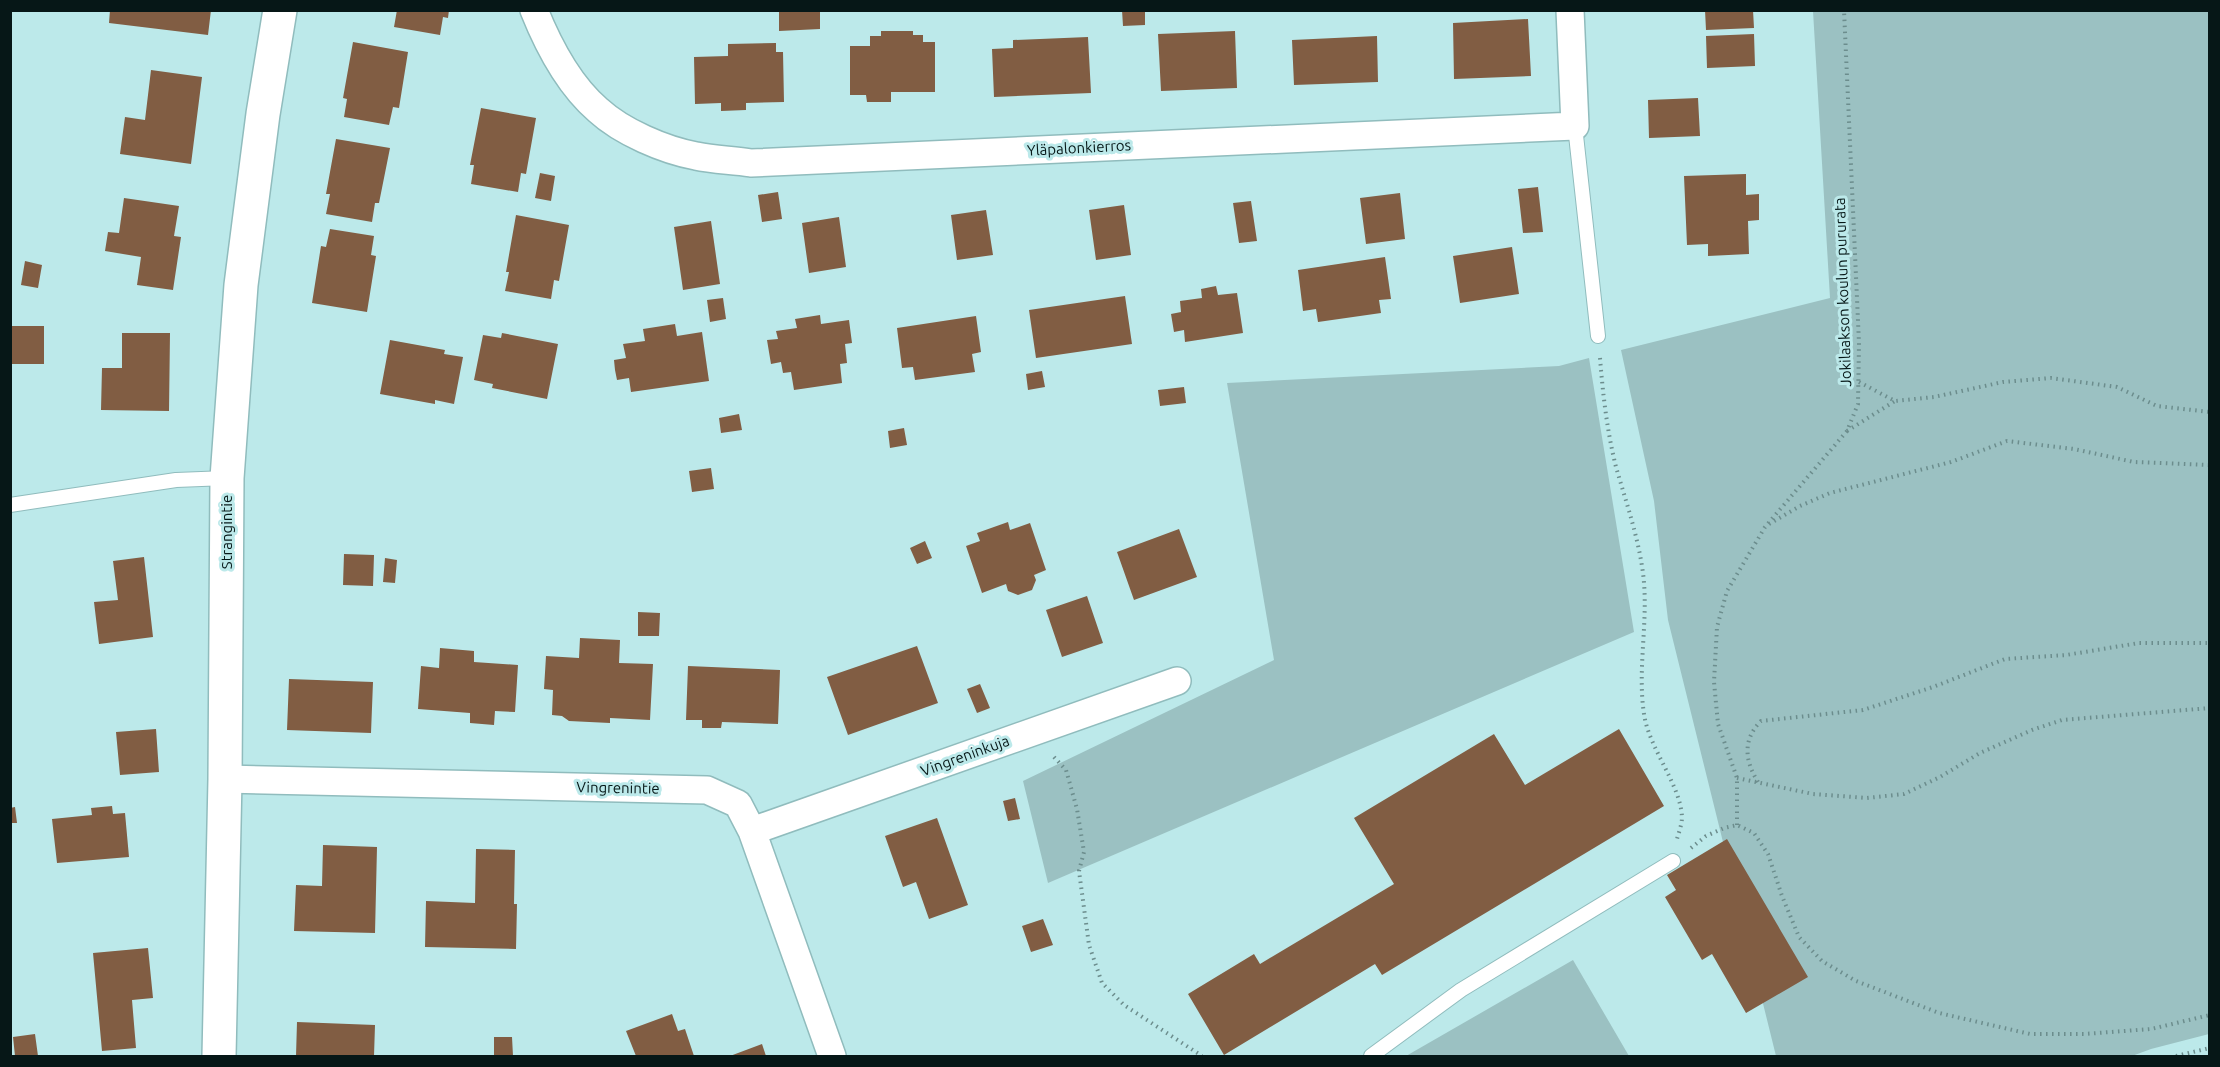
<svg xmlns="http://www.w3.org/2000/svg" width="2220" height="1067" viewBox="0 0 2220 1067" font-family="Ubuntu,sans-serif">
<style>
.green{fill:#9bc1c2}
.building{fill:#815d43}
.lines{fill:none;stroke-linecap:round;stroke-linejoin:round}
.service-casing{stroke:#90bcbd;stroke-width:16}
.minor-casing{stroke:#90bcbd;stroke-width:30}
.tertiary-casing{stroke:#90bcbd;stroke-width:36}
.path{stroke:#6c8d8d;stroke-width:4;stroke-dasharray:1.5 4.5;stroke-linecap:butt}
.service{stroke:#fff;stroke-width:14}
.minor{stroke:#fff;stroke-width:27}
.tertiary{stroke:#fff;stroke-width:33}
.labels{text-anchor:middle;stroke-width:6;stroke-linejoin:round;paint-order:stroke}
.street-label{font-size:15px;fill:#061717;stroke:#bce9ea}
</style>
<rect width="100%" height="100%" fill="#bce9ea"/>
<path class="green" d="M1813,11H2209V1034L2151,1049L2132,1056H1776L1668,620L1654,501L1621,350L1830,298Z
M1589,358L1634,632L1048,883L1023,781L1274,660L1227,383L1559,366Z
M1573,960L1629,1056H1406Z"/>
<path class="building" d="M110,10H211L208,35L109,23Z
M397,10H449L448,18L443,17L440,35L394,27Z
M779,10H820V29L779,31Z
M1122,10H1145V25L1123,26Z
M1705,10H1753L1754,28L1706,30Z
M1528,19L1531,76L1454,79L1453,23Z
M881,31H913V35H923V42H935V92H891V102H867L866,95H850V46H870V36H881Z
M1235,31L1237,88L1161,91L1158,34Z
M1754,34L1755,66L1707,68L1706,36Z
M1377,36L1378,82L1294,85L1292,40Z
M1088,37L1091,93L994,97L992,49L1013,48V40Z
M353,42L408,52L399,108L393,107L389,125L344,117L347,99L343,98Z
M776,43V52H783L784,102L746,103V110L721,111V103L695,104L694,57L728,56V44Z
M151,70L202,77L191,164L120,154L125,117L145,120Z
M1698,98L1700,136L1649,138L1648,100Z
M481,108L536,118L526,174L521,173L518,192L471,184L474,165H470Z
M336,139L390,148L379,203H375L372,222L326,214L330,194H326Z
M540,173L555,176L551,201L535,198Z
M1746,174V195L1759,194V220L1748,221L1749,254L1708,256V244L1687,245L1684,176Z
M1538,187L1543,232L1523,233L1518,189Z
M778,192L782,219L762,222L758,195Z
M1400,193L1405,239L1366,244L1360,198Z
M124,198L179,206L174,236L181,237L173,290L137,285L141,257L105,251L108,232L119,233Z
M1251,201L1257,241L1239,243L1233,203Z
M1124,205L1131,255L1096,260L1089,210Z
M986,210L993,255L957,260L951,215Z
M516,215L569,225L559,281L554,280L551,299L505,291L509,272H506Z
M839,217L846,267L809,273L802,223Z
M711,221L720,284L683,290L674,227Z
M330,229L374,236L371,255L376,256L367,312L312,303L321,246L326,247Z
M1512,247L1519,294L1460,303L1453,256Z
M1385,257L1391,299L1379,300L1381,313L1318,322L1316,309L1303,311L1298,270Z
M25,261L42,265L38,288L21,285Z
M1216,286L1218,295L1237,293L1243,333L1185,342L1184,330L1174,332L1171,314L1181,312L1180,301L1202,298L1201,289Z
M1125,296L1132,344L1036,358L1029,310Z
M723,298L726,319L710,322L707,300Z
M820,315L821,324L849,320L852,343L845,344L847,363L840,364L842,383L794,390L791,372L783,373L781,362L771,364L767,340L778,339L776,331L797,328L795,319Z
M976,316L981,352L972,354L975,372L915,380L913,367L902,368L897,328Z
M675,324L677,336L702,332L709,381L631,392L629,378L617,380L615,370L614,360L626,358L623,344L645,341L643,329Z
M10,326H44V364H10Z
M122,333H170L169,411L101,410L102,368H122Z
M502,333L558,344L547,399L492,388L493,384L474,380L483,335L501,338Z
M390,340L445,350L444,354L463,357L454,404L435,400V404L380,394Z
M1042,371L1045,387L1028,390L1026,374Z
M1184,387L1186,403L1160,406L1158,390Z
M739,414L742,430L721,433L719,418Z
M904,428L907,445L890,448L888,431Z
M711,468L714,489L692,492L689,471Z
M1008,522L1010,530L1030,523L1046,570L1034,575L1036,580L1032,590L1018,595L1008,591L1006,584L982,593L966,546L980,541L977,533Z
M1179,529L1197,577L1134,600L1117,552Z
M925,541L932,558L917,564L910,548Z
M344,554L374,555L373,586L343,585Z
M144,557L153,637L99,644L94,602L118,600L113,561Z
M385,558L397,560L395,583L383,582Z
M1087,596L1103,643L1062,657L1046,610Z
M638,612L660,613L659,636H638Z
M580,638L620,640L619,663L653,664L650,720L610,718V723L569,721L562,716L552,715L553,690L544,689L546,656L579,658Z
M917,646L938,703L848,735L827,677Z
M440,648L474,651V662L518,665L515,712L495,711L494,725L470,723V713L418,709L421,666L439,668Z
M688,666L780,670L778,724L722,722L721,728H702V720H686Z
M289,679L373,682L371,733L287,730Z
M980,684L990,708L977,713L967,689Z
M156,729L159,772L120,775L116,732Z
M1619,729L1664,806L1382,975L1375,964L1224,1055L1188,994L1254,954L1260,964L1394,884L1354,818L1494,734L1525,785Z
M1015,798L1020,819L1008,821L1003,801Z
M112,806L113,814L125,813L129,857L57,863L52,819L92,815L91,808Z
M15,807L17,823H10V808Z
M937,818L968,905L929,919L916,882L903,887L885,836Z
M1727,839L1808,977L1746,1013L1712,954L1702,960L1665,897L1676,890L1667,875Z
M323,845L377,847L375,933L294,931L296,885L322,886Z
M476,849L515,850L514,904H517L516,949L425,947L426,901L475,903Z
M1043,919L1053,945L1031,952L1022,926Z
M148,948L153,998L132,1000L136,1048L102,1051L93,953Z
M672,1014L678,1031L685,1029L694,1056H636L626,1031Z
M297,1022L375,1025L374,1056H296Z
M35,1034L38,1056H15L13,1037Z
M494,1037H512L513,1056H494Z
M762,1044L766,1056H730Z"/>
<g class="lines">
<defs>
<path id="service" d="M1575,126L1598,336
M10,505L176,480L227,478
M1371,1056L1461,990L1673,861"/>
<path id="minor" d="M534,10C548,45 569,85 598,110C622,132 664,150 696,156C714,160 733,160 751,163L1575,126L1570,10
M225,779L707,790L738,804L752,831L832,1056
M752,831L1177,681"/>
<path id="tertiary" d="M219,1056L225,779L227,478L241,285L263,114L280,10"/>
</defs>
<use href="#service" class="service-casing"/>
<use href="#minor" class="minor-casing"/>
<use href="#tertiary" class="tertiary-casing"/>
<path class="path" d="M1600,358C1603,395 1607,431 1616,467C1626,502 1638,536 1643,573C1649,620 1637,668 1644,714C1649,749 1680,783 1682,817C1682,824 1679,832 1677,839
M1859,382L1895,401L1934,397L2003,382L2051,378L2117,387L2157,406L2210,412
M1847,431L1895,401
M1769,524L1800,506L1830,493L1951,462L2007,441L2074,449L2134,462L2210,465
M1054,757L1066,770L1077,809L1084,852L1079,871L1089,945L1102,983L1124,1005L1202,1056
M1737,778L1813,794L1867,798L1904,794L1940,777L1980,753L2032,730L2062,720L2210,708
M1758,782C1745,761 1742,740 1761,721L1863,710L1933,687L2005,659L2066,655L2139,643H2210
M1737,825V778L1718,724L1714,682L1717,627L1727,591L1765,527L1847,431L1858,404L1859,343L1844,10
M1691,848L1706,836L1724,828L1737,825L1754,833L1768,854L1782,896L1799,937L1822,961L1856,981L1939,1013L2030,1034H2084L2151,1029L2210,1015
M2176,1056L2210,1048"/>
<use href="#service" class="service"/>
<use href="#minor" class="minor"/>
<use href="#tertiary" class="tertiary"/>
</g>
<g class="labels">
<g class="street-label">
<text transform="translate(1079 148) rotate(-3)" y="5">Yläpalonkierros</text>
<text transform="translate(1843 292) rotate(-92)" y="5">Jokilaakson koulun pururata</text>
<text transform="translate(227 532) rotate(-90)" y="5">Strangintie</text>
<text transform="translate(965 756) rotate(-20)" y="5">Vingreninkuja</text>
<text transform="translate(618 788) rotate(1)" y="5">Vingrenintie</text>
</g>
</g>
<rect width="2220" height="1067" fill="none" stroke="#061717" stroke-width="24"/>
</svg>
